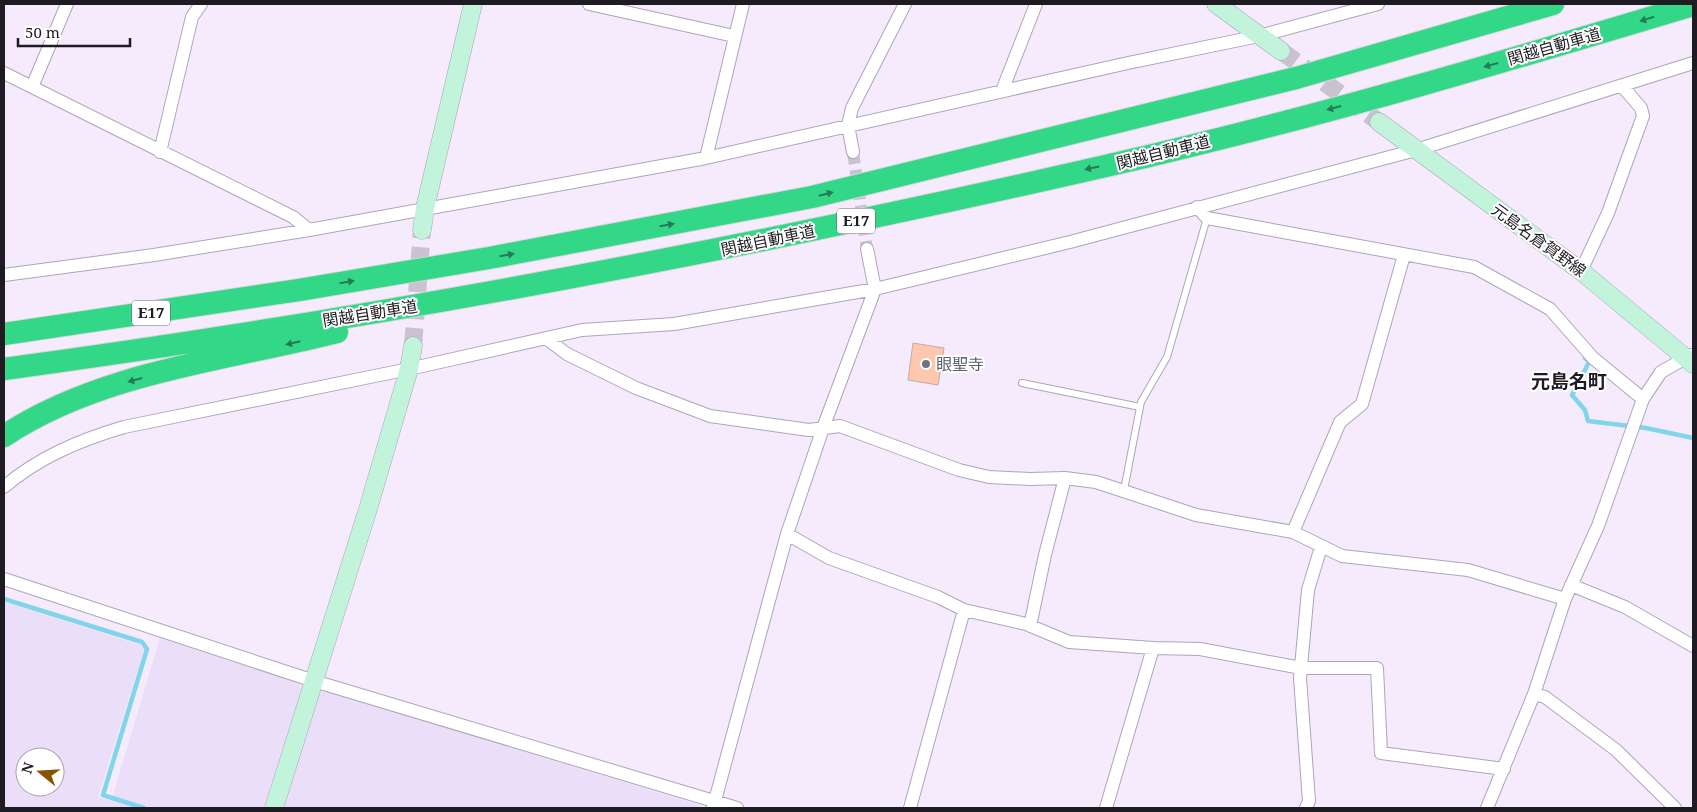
<svg xmlns="http://www.w3.org/2000/svg" width="1697" height="812" viewBox="0 0 1697 812" font-family="'Noto Serif','Noto Sans JP',serif">
<style>
.built{fill:#ebdef8;fill-rule:evenodd}
.lines{fill:none;stroke-linecap:round;stroke-linejoin:round}
.stream{stroke:#80d5ea;stroke-width:4.5}
.building{fill:#fdc8ad;stroke:#c0aca3}
.street-tunnel{stroke:#cac1d1;stroke-width:12;stroke-dasharray:12 6;stroke-linecap:butt}
.secondary-tunnel{stroke:#cac1d1;stroke-width:18;stroke-dasharray:18 9;stroke-linecap:butt}
.lane-casing{stroke:#aea5b6;stroke-width:8}
.street-casing{stroke:#aea5b6;stroke-width:14}
.secondary-casing{stroke:#aea5b6;stroke-width:19}
.highway-casing{stroke:#d7d6d7;stroke-width:24}
.lane{stroke:#fff;stroke-width:6}
.street{stroke:#fff;stroke-width:12}
.secondary{stroke:#c2f3db;stroke-width:18}
.highway{stroke:#32d888;stroke-width:22}
.oneway{fill:#287a55}
.worship-dot{fill:#6b7280;stroke:#fff;stroke-width:2}
.labels{text-anchor:middle;stroke-width:4;stroke-linejoin:round;paint-order:stroke}
.shield{fill:#fff;stroke:#625f64;stroke-width:1}
.shield-label{font-size:15px;font-weight:bold;fill:#1f1b22}
.street-label{font-size:16px;fill:#1f1b22;stroke:#fff}
.worship-label{font-size:16px;fill:#5b616d;stroke:#fff;text-anchor:start}
.quarter-label{font-size:19px;font-weight:bold;fill:#1f1b22;stroke:#fff}
</style>
<rect width="100%" height="100%" fill="#f5ebfd"/>
<path class="built" d="M4,602L140,645L144,649L98,797L111,801L160,638L299,683L302,688L264,808H4ZM25,757H55V787H25Z
M328,691L699,805L702,808H283L318,693Z"/>
<g class="lines">
<path class="stream" d="M1585,358L1589,362L1572,395L1585,410L1588,421L1646,428L1693,438
M4,599L142,642L147,649L103,795L144,808"/>
</g>
<path class="building" d="M913,343L944,348L938,385L908,380Z"/>
<g class="lines">
<path class="street-tunnel" d="M853,152L867,249"/>
<path class="secondary-tunnel" d="M1281,51L1379,122
M413,346L422,230"/>
<defs>
<path id="lane" d="M1022,383L1140,407
M1124,490L1141,402L1167,357L1207,218"/>
<path id="street" d="M589,4L734,36
M4,73L293,217L309,230
M32,87L67,4
M1002,91L1036,4
M160,152L192,17L201,4
M853,152L848,125L852,108L905,4
M706,158L743,4
M1197,207L1207,218L1474,267L1550,309L1593,358L1643,399
M1581,271L1608,213L1643,116L1641,108L1622,86
M4,275L154,255L309,230L706,158L1128,63L1259,36L1378,4
M547,339L567,354L636,388L710,416L809,430L840,426L959,470L989,477L1030,479L1065,478L1096,482L1196,515L1293,532L1342,556L1468,570L1565,599
M4,487C39,457 80,440 124,427L409,369L582,330L674,324L875,289L1070,242L1416,150L1693,63
M1293,532L1340,422L1362,404L1404,255
M787,534L829,558L938,597L964,610L1026,624L1069,642L1153,648L1200,649L1301,668H1377L1381,753L1504,769
M4,579L314,681L737,808
M1571,585L1625,607L1693,646
M1030,626L1045,555L1065,478
M1534,694L1545,697L1616,750L1675,808
M713,808L787,534L823,428L875,289L867,249
M910,808L964,610
M1106,808L1153,648
M1306,808L1309,801L1300,678L1308,590L1321,547
M1487,808L1534,694L1565,599L1598,526L1643,399L1661,372L1691,355"/>
<path id="secondary" d="M1216,4L1281,51
M1379,122L1581,271L1693,364
M422,230L425,208L473,4
M274,808L368,509L409,369L413,346"/>
<path id="highway" d="M4,334L299,290L489,258L812,197L1296,78L1553,4
M4,369C389,317 770,244 1149,156C1332,113 1513,59 1693,5
M4,436C100,372 226,360 337,332"/>
</defs>
<use href="#lane" class="lane-casing"/>
<use href="#street" class="street-casing"/>
<use href="#secondary" class="secondary-casing"/>
<use href="#highway" class="highway-casing"/>
<use href="#lane" class="lane"/>
<use href="#street" class="street"/>
<use href="#secondary" class="secondary"/>
<use href="#highway" class="highway"/>
</g>
<defs><path id="oneway-solid" d="M-6-.8H1V-3.2L6.5 0L1 3.2V.8H-6Z" transform="scale(1.25)"/></defs>
<g class="oneway">
<use href="#oneway-solid" transform="translate(1647 19) rotate(163)"/>
<use href="#oneway-solid" transform="translate(1491 65) rotate(165)"/>
<use href="#oneway-solid" transform="translate(1334 108) rotate(165)"/>
<use href="#oneway-solid" transform="translate(1092 168) rotate(168)"/>
<use href="#oneway-solid" transform="translate(826 194) rotate(-14)"/>
<use href="#oneway-solid" transform="translate(667 225) rotate(-10)"/>
<use href="#oneway-solid" transform="translate(507 255) rotate(-10)"/>
<use href="#oneway-solid" transform="translate(347 282) rotate(-10)"/>
<use href="#oneway-solid" transform="translate(293 343) rotate(167)"/>
<use href="#oneway-solid" transform="translate(135 380) rotate(165)"/>
</g>
<circle class="worship-dot" cx="926" cy="364" r="5"/>
<g class="labels">
<g class="shield">
<rect x="837" y="208.5" width="38" height="25" rx="4"/>
<rect x="132" y="300.5" width="38" height="25" rx="4"/>
</g>
<g class="shield-label">
<text x="856" y="226">E17</text>
<text x="151" y="318">E17</text>
</g>
<g class="street-label">
<text transform="translate(1554 46) rotate(-16)" y="6">関越自動車道</text>
<text transform="translate(1163 152) rotate(-14)" y="6">関越自動車道</text>
<text transform="translate(768 240) rotate(-12)" y="6">関越自動車道</text>
<text transform="translate(1539 240) rotate(36)" y="6">元島名倉賀野線</text>
<text transform="translate(370 313) rotate(-9)" y="6">関越自動車道</text>
</g>
<g class="worship-label">
<text x="936" y="370">眼聖寺</text>
</g>
<g class="quarter-label">
<text x="1569" y="388">元島名町</text>
</g>
</g>
<rect width="1697" height="812" fill="none" stroke="#1f1b22" stroke-width="10"/>
<g transform="translate(40 772) rotate(288)"><circle r="24" fill="#ffffff" stroke="#a5a4a7"/>
<path d="M0-4L9 19L0 12L-9 19Z" fill="#885200"/>
<text y="-8" font-size="14" font-weight="bold" text-anchor="middle" fill="#1f1b22">N</text>
</g>
<path d="M18 38v8h112v-8" fill="none" stroke="#1f1b22" stroke-width="2.5"/>
<text x="25" y="38" font-size="15" fill="#1f1b22" stroke="#ffffff" stroke-width="4" paint-order="stroke">50 m</text>
</svg>
